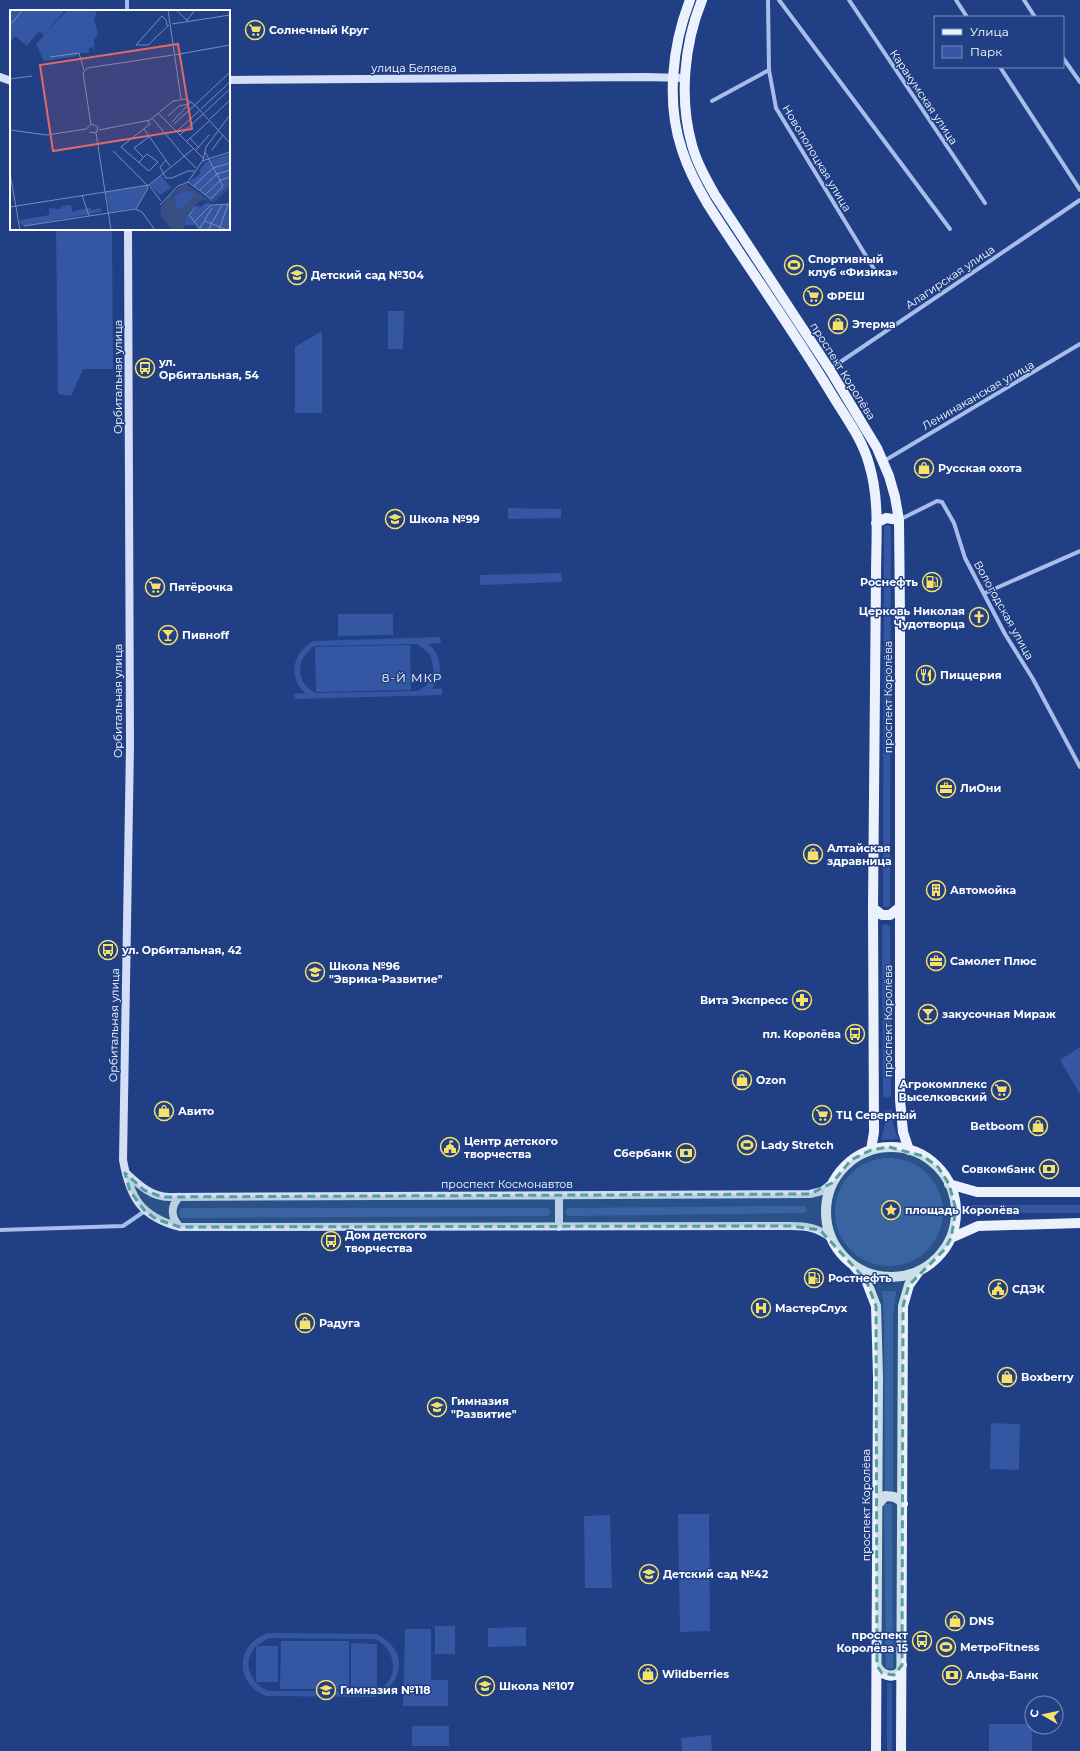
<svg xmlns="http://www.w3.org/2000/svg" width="1080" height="1751" viewBox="0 0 1080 1751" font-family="Montserrat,sans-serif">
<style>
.green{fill:#3456a3;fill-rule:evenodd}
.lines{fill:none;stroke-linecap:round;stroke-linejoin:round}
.street{stroke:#a9bdea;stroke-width:4}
.secondary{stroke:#d4def7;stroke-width:8}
.primary{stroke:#ecf1fe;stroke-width:10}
.marked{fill:#579f9a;fill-opacity:0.2;stroke:#579f9a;stroke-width:3;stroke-dasharray:8 5;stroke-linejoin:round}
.labels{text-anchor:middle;stroke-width:3;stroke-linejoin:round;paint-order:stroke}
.poi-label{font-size:11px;font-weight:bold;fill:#fff;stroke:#203f85;text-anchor:start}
.street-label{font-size:11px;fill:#fff;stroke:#203f85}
.neighbourhood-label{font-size:12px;letter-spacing:1px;fill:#fff;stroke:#203f85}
.inset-river{fill:none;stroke:#394f83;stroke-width:2}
.inset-road{fill:none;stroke:#798cb6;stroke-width:1}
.view{fill:#e26868;fill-opacity:0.15;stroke:#e26868;stroke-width:2}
.inset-edge{fill:none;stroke:#fff;stroke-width:2}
</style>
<rect width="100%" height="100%" fill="#203f85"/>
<path class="green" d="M56,229H112L113,369H83L71,396L58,394Z
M388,311H404L403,349H388Z
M322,331V413H295V347Z
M508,508L561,509V518L508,519Z
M889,525L891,526L890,907H883L884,526Z
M561,573L562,582L480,585V575Z
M338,614H393V635L338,636Z
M440,637L441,643L429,644C443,657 443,674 432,689L442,688V695L295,699L294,694L305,693C287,676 293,653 313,641ZM417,644L430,654L434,670L427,685L418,691L316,693C295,683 295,658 315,646Z
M410,645L411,690L316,692L315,647Z
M885,924L890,926L891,1096L886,1098L883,1096L882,926Z
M1080,1047V1094L1060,1060Z
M884,1110H892L893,1123L898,1139L881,1140L885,1123Z
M835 1212a54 54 0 1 1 108 0a54 54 0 1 1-108 0Z
M968,1205H1080V1213H968Z
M805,1206L807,1210L805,1213L568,1216L565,1212L568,1208Z
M181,1208H548L551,1211L548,1216L181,1218L179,1212Z
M882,1291H896L893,1314V1491H885L884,1314Z
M991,1423L1020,1424L1019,1470L990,1469Z
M884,1504H892L893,1668H886Z
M678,1514H709L710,1631L680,1632Z
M610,1515L612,1588H585L584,1516Z
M435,1626H455V1654H435Z
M526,1627V1646L488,1647V1628Z
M405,1629H431V1680H448V1706H403Z
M268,1633L376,1634C408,1648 406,1684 374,1697L266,1696C234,1683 235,1644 268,1633ZM269,1638L375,1639C397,1649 401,1682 375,1691C367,1694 354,1691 345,1691C319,1691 293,1691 268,1691C249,1683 242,1661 256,1646V1682H278V1646H256Z
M281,1641H349V1689H280Z
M351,1643L377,1644V1688H351Z
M887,1683H892V1751H887Z
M989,1724H1032V1751H989Z
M412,1726H449V1746H412Z
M711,1735L712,1751H682L681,1738Z"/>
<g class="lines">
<path class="street" d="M127,0V11
M768,0L769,70L776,108L874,269
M779,0L950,229
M849,0L985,203
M956,0L967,17
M1024,0L1035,17
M1063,58L1080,82
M1000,67L1080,190
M712,101L769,70
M830,369L1080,200
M884,461L1080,344
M899,520L937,501L942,502L954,523L965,558L1005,634L1033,679L1080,767
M985,593L1080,551
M0,1230L123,1226L145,1211"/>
<path class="secondary" d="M0,77L11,81
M229,80L645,77L685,78
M128,229L130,746L123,1160C130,1198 141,1217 180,1227L791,1226C807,1226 817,1228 830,1237
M126,1173C138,1184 151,1197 169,1197L810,1194L822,1191L832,1183
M559,1196V1227
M179,1197C170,1207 171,1218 180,1227"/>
<path class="primary" d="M690,0C672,46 666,103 682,150C688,169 697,186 707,203C747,266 792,328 831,393C844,415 862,438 869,464C880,499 876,539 876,576L873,908L874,1132L871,1150
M702,0C684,44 679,99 692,145C697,163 706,179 715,195L830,370L877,448L889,476L895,497L899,520L900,615V1100L903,1132L909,1150
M876,523L886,518L899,520
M873,908L882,915H890L899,908
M826 1212a65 65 0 1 1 130 0a65 65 0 1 1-130 0Z
M949,1184L977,1192H1080
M951,1238L978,1226L1080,1223
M854,1266L866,1280L876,1306L878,1377L876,1751
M878,1504L885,1496C893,1496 898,1497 903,1504
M877,1666C881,1675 892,1679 900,1672L902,1665
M901,1751L903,1306L909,1285L919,1271"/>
</g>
<path class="marked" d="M889,1147L923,1156L938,1167L949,1184L956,1210L951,1238L945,1249L909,1285L903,1306L902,1665L894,1675L882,1673L877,1666L876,1306L866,1280L820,1230L791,1226L180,1227L156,1219L145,1211L130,1191L125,1173L144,1190L162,1197L810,1194L832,1183L851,1160L871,1150Z"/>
<defs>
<symbol id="supermarket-ring" viewBox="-11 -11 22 22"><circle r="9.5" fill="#203f85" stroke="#f7e169" stroke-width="1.5"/><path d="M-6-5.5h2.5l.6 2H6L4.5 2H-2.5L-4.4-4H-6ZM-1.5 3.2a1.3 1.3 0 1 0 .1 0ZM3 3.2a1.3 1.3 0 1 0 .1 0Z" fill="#f7e169"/></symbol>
<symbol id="stadium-ring" viewBox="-11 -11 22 22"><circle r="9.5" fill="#203f85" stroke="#f7e169" stroke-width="1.5"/><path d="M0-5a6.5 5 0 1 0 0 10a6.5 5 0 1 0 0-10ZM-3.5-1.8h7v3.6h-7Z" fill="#f7e169"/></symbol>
<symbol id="school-ring" viewBox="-11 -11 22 22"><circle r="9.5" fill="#203f85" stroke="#f7e169" stroke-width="1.5"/><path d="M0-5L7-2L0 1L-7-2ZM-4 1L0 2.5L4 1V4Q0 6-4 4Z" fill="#f7e169"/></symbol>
<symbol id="shop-ring" viewBox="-11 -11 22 22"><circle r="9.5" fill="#203f85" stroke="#f7e169" stroke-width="1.5"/><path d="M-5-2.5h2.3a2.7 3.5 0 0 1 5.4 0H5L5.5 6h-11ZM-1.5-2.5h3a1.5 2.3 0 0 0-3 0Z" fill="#f7e169"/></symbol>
<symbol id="bus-ring" viewBox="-11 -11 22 22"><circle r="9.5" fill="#203f85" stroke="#f7e169" stroke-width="1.5"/><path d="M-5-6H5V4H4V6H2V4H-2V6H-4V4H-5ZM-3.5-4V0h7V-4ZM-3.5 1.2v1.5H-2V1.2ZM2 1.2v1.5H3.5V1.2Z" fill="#f7e169"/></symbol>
<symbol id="fuel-ring" viewBox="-11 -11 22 22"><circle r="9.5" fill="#203f85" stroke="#f7e169" stroke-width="1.5"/><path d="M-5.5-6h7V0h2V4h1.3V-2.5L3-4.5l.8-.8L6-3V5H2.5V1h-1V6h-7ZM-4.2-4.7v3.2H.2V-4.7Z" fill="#f7e169"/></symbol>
<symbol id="church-ring" viewBox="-11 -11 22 22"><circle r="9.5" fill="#203f85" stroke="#f7e169" stroke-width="1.5"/><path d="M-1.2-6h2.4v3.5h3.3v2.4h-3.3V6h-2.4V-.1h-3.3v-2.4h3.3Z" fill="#f7e169"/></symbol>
<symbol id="bar-ring" viewBox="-11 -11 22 22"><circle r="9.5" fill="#203f85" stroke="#f7e169" stroke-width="1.5"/><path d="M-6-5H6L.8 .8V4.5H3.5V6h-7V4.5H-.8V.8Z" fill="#f7e169"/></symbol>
<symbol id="restaurant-ring" viewBox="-11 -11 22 22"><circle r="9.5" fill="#203f85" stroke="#f7e169" stroke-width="1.5"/><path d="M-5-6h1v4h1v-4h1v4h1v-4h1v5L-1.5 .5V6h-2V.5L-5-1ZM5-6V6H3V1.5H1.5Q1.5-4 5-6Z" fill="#f7e169"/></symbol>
<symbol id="office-ring" viewBox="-11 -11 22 22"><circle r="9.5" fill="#203f85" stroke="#f7e169" stroke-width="1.5"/><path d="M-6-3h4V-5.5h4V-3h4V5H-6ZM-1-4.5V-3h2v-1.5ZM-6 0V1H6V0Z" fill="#f7e169"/></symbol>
<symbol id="building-ring" viewBox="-11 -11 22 22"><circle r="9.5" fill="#203f85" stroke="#f7e169" stroke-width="1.5"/><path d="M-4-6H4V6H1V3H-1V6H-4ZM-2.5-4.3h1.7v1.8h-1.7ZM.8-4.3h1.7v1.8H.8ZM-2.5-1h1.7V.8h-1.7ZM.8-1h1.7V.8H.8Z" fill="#f7e169"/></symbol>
<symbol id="pharmacy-ring" viewBox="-11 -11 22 22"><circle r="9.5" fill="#203f85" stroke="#f7e169" stroke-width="1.5"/><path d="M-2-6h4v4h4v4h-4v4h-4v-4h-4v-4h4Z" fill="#f7e169"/></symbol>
<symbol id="civic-ring" viewBox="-11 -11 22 22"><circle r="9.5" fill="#203f85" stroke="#f7e169" stroke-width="1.5"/><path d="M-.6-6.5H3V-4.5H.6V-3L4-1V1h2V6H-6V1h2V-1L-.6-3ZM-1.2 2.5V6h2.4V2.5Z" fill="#f7e169"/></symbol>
<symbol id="bank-ring" viewBox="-11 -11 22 22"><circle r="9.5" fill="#203f85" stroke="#f7e169" stroke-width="1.5"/><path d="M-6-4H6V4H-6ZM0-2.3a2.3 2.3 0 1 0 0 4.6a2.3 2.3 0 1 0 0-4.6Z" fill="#f7e169"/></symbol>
<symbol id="sight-ring" viewBox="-11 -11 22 22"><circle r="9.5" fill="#203f85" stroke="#f7e169" stroke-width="1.5"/><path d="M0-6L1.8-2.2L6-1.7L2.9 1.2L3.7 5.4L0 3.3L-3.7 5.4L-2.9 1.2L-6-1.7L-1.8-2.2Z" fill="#f7e169"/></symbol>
<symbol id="hospital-ring" viewBox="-11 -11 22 22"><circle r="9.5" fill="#203f85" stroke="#f7e169" stroke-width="1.5"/><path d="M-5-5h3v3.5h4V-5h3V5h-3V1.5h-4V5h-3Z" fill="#f7e169"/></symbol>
</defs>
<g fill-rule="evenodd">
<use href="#supermarket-ring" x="244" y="19" width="22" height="22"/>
<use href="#stadium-ring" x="783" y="254" width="22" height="22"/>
<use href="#school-ring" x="286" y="264" width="22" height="22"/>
<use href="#supermarket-ring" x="802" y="285" width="22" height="22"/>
<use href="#shop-ring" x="827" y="313" width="22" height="22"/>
<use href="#bus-ring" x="134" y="357" width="22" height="22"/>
<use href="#shop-ring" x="913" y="457" width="22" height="22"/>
<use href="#school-ring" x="384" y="508" width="22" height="22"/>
<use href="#fuel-ring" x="921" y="571" width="22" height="22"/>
<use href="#supermarket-ring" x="144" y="576" width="22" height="22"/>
<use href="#church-ring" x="968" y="606" width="22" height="22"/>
<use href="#bar-ring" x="157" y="624" width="22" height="22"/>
<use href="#restaurant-ring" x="915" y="664" width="22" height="22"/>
<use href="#office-ring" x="935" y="777" width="22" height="22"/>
<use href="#shop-ring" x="802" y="843" width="22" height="22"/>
<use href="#building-ring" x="925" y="879" width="22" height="22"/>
<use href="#bus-ring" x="97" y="939" width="22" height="22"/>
<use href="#office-ring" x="925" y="950" width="22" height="22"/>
<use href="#school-ring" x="304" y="961" width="22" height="22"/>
<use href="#pharmacy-ring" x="791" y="989" width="22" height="22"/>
<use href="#bar-ring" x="917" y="1003" width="22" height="22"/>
<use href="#bus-ring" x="844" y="1023" width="22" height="22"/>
<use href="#shop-ring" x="731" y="1069" width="22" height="22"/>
<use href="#supermarket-ring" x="990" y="1079" width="22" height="22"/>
<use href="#shop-ring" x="153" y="1100" width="22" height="22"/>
<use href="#supermarket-ring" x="811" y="1104" width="22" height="22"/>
<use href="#shop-ring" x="1027" y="1115" width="22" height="22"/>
<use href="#stadium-ring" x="736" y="1134" width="22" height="22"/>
<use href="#civic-ring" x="439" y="1136" width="22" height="22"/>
<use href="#bank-ring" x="675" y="1142" width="22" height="22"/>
<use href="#bank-ring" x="1038" y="1158" width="22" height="22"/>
<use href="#sight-ring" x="880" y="1199" width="22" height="22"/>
<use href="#bus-ring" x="320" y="1230" width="22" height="22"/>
<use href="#fuel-ring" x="803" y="1267" width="22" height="22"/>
<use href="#civic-ring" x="987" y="1278" width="22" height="22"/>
<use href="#hospital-ring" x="750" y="1297" width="22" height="22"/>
<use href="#shop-ring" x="294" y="1312" width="22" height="22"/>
<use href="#shop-ring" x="996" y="1366" width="22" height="22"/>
<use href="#school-ring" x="426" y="1396" width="22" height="22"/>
<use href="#school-ring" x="638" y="1563" width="22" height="22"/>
<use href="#shop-ring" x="944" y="1610" width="22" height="22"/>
<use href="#bus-ring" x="911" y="1630" width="22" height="22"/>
<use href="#stadium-ring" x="935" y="1636" width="22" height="22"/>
<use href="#shop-ring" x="637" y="1663" width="22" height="22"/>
<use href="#bank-ring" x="941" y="1664" width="22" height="22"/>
<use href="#school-ring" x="474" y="1675" width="22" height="22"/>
<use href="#school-ring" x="315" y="1679" width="22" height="22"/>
</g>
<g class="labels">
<g class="poi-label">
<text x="269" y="34">Солнечный Круг</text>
<text x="808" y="263">Спортивный<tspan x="808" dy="13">клуб «Физика»</tspan></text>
<text x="311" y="279">Детский сад №304</text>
<text x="827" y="300">ФРЕШ</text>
<text x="852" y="328">Этерма</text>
<text x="159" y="366">ул.<tspan x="159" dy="13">Орбитальная, 54</tspan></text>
<text x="938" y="472">Русская охота</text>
<text x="409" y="523">Школа №99</text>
<text x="918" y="586" text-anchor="end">Роснефть</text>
<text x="169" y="591">Пятёрочка</text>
<text x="965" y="615" text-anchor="end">Церковь Николая<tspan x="965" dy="13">Чудотворца</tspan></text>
<text x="182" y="639">Пивноff</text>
<text x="940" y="679">Пиццерия</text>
<text x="960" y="792">ЛиОни</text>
<text x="827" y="852">Алтайская<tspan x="827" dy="13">здравница</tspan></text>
<text x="950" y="894">Автомойка</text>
<text x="122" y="954">ул. Орбитальная, 42</text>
<text x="950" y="965">Самолет Плюс</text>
<text x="329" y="970">Школа №96<tspan x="329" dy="13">"Эврика-Развитие"</tspan></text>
<text x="788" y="1004" text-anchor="end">Вита Экспресс</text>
<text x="942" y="1018">закусочная Мираж</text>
<text x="841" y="1038" text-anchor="end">пл. Королёва</text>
<text x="756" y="1084">Ozon</text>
<text x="987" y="1088" text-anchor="end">Агрокомплекс<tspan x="987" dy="13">Выселковский</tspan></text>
<text x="178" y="1115">Авито</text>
<text x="836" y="1119">ТЦ Северный</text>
<text x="1024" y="1130" text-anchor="end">Betboom</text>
<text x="464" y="1145">Центр детского<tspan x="464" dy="13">творчества</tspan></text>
<text x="761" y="1149">Lady Stretch</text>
<text x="672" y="1157" text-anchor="end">Сбербанк</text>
<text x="1035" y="1173" text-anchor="end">Совкомбанк</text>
<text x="905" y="1214">площадь Королёва</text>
<text x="345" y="1239">Дом детского<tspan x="345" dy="13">творчества</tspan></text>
<text x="828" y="1282">Ростнефть</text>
<text x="1012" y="1293">СДЭК</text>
<text x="775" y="1312">МастерСлух</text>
<text x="319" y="1327">Радуга</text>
<text x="1021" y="1381">Boxberry</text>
<text x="451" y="1405">Гимназия<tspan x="451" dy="13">"Развитие"</tspan></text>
<text x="663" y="1578">Детский сад №42</text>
<text x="969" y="1625">DNS</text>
<text x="908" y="1639" text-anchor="end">проспект<tspan x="908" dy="13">Королёва 15</tspan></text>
<text x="960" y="1651">МетроFitness</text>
<text x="662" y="1678">Wildberries</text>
<text x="966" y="1679">Альфа-Банк</text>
<text x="499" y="1690">Школа №107</text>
<text x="340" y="1694">Гимназия №118</text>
</g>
<g class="street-label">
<text x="414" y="72">улица Беляева</text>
<text transform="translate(924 97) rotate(56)" y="4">Каракумская улица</text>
<text transform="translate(817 158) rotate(59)" y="4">Новополоцкая улица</text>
<text transform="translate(950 277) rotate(-34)" y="4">Алагирская улица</text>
<text transform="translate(843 371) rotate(58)" y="4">проспект Королёва</text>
<text transform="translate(118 377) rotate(-90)" y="4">Орбитальная улица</text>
<text transform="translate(978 395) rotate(-30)" y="4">Ленинаканская улица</text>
<text transform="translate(1004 610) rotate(61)" y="4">Вологодская улица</text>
<text transform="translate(888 697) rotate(-90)" y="4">проспект Королёва</text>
<text transform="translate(118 701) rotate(-90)" y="4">Орбитальная улица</text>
<text transform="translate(888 1021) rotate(-90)" y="4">проспект Королёва</text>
<text transform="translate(114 1025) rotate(-89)" y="4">Орбитальная улица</text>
<text x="507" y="1188">проспект Космонавтов</text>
<text transform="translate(866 1505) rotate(-90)" y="4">проспект Королёва</text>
</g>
<g class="neighbourhood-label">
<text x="412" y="682">8-Й МКР</text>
</g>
</g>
<g transform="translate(10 10)">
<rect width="220" height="220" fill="#203f85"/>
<path d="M0,0H55L34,25L29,21L17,36L5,26L0,32ZM57,0H87L84,10L88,24L84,29L85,42L83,37L79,38V43H68L67,46L34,51L26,34ZM220,143V175L203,190L179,172L190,164V159L196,152ZM151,165L161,178L150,185L140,175ZM136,176L138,177L126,198L100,202L96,182ZM176,180L183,183L184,188L170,200L166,198L164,185ZM198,192L202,195L220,194V220H189L185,215H174L175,207L188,195L190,197ZM61,195L62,202L81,197V200L91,198V202L14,216L10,213V210L39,205V198L51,199V196Z" fill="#3456a3"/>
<path d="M175,173L197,189L190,191L177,204L173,220H162L151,206L150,198L160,185ZM176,180L183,183L184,188L170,200L166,198L163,185Z" fill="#394f83" fill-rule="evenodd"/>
<path class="inset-river" d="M193,189L204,191L220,177"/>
<path class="inset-road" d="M158,0L171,89M166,0L178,11M177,10L185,0M162,14L220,5M0,15L13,0M157,16L156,10L152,6L126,35H138L159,15M164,45L220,35M40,47L69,43L74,60M77,58L163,45M77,58L73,63L81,115M0,69L22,66M186,94L220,62M191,99L220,72M194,103L220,79M149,104L193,148M158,106L169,96L179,94M143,109L174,146M200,109L220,90M138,111L140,114L111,137L139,161L148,152M162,112L181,92M164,114L185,95M134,119L160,156M0,120L37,125L76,119L82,114L88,117L86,123L79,122M89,120L140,110L163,91L176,89L185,95L220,133M166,122L189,101M86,123L101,220M170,125L193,104M180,128L189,138M176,132L199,111M202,140L213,125M103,141L137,175M185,141L199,125M174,146L186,158M133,147L124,138L139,127M156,150L150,157L156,168H162L178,161H184M192,151L220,142M128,153L137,144L148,152M0,163L10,220M178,172L201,189L213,176L195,142M139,175L151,191M184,176L203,158L220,153M189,181L207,164L220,160M72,185L79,206M195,185L211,170L220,167M150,195L168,176L178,172L193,150L196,137L220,105M0,197L139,175L183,139M185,197L179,205L191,220M126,199L138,178L137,175M195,211L217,220M184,212L201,195L220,194M14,216L125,199L132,202L145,220M190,218L202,198M198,220L212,195M209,220L218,194"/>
<path class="view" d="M168,34L182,119L43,141L30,55Z"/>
<rect width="220" height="220" class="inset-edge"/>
</g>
<rect x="934" y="16" width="130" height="52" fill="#203f85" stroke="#798cb6"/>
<rect x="942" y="29" width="20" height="6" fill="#ecf1fe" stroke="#798cb6"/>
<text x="970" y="36" font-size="12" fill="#ffffff">Улица</text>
<rect x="942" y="46" width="20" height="12" fill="#3456a3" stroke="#798cb6"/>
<text x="970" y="56" font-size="12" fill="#ffffff">Парк</text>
<g transform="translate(1044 1715) rotate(279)"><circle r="19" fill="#203f85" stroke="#798cb6"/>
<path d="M0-3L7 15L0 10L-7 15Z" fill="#f7e169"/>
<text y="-6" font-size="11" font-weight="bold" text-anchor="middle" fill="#ffffff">С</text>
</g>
</svg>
